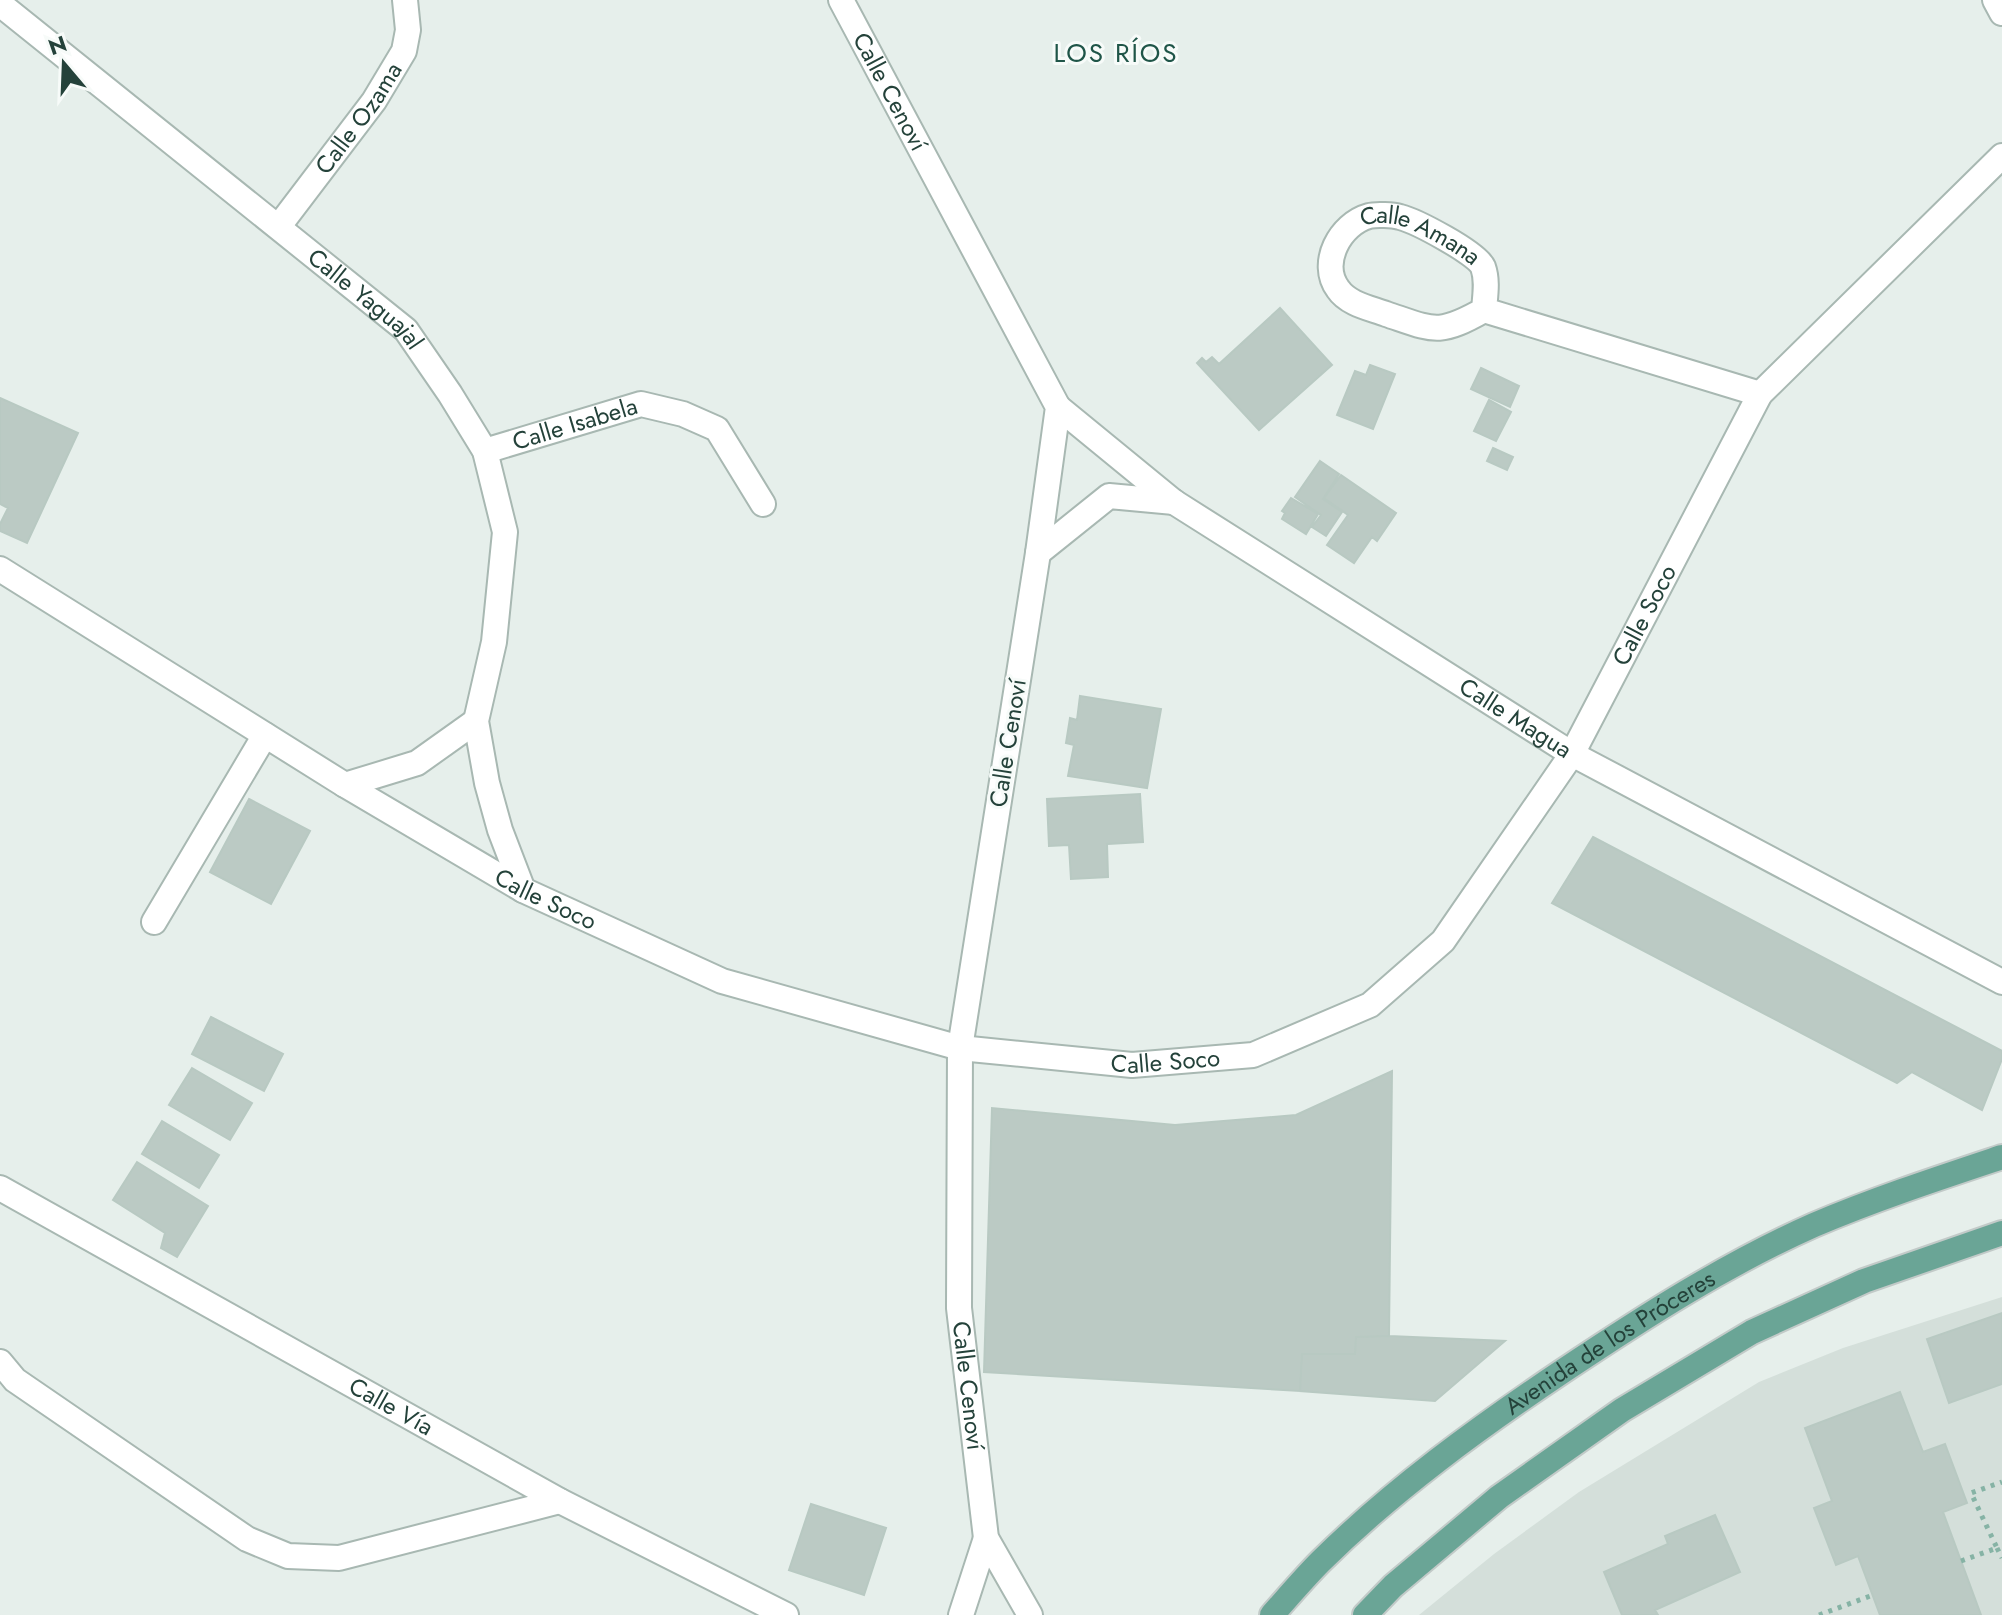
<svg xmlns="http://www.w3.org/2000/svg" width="2002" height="1615" viewBox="0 0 2002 1615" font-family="Jost,sans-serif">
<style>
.built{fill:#d4dfda}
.building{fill:#bbcac4;stroke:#b8c9c2;stroke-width:2}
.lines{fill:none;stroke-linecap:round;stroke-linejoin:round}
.street-casing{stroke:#a8b8b2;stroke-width:28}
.primary-casing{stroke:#c2cac8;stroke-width:28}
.path{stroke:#86b3a5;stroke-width:5;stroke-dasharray:4 6;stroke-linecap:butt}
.street{stroke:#fff;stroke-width:24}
.primary{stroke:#6aa596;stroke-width:24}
.labels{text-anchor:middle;stroke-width:6;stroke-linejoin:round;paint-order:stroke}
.street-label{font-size:24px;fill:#24423a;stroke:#f7fbf9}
.neighbourhood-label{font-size:26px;letter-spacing:2px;fill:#1f5548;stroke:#f7fbf9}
</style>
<rect width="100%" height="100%" fill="#e6efeb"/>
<path class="built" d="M2002,1297V1615H1419L1494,1554L1579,1492L1759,1382L1843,1348Z"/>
<path class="building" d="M1280,308L1332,365L1259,430L1197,363L1202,358L1206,362L1212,357L1219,364Z
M1370,365L1395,374L1373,429L1337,415L1355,371L1366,375Z
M1481,368L1519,386L1510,407L1471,389Z
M0,398L78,433L27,543L0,531V524L8,508L0,504Z
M1489,400L1511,412L1496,441L1474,431Z
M1493,448L1513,457L1507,470L1487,461Z
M1320,461L1339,474L1323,499L1342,512L1326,536L1312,527L1321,515L1295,497Z
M1341,475L1396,513L1377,541L1372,537L1354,563L1327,545L1348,515L1324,498Z
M1291,498L1318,514L1306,534L1282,519L1285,513L1282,511Z
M1080,696L1161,709L1147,788L1068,776L1074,745L1066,743L1070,718L1077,720Z
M1140,794L1143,842L1107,844L1108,877L1071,879L1069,845L1049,846L1047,799Z
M249,799L310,831L271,904L210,872Z
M1593,837L2002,1051V1059L1982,1110L1912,1072L1897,1083L1552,903Z
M211,1017L283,1054L264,1091L192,1054Z
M192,1068L252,1103L230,1140L169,1105Z
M1392,1071L1389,1336L1356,1337L1355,1354H1302L1300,1391L984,1372L992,1108L1175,1125L1296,1115Z
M162,1121L219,1155L199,1188L142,1154Z
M137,1162L208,1206L177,1257L161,1248L165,1233L113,1200Z
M2002,1313V1384L1949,1403L1927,1339Z
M1389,1336L1505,1341L1435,1401L1300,1391L1302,1354H1355L1356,1337Z
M1900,1392L1923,1452L1945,1444L1967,1503L1943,1512L1981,1615H1880L1858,1556L1836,1565L1814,1508L1832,1501L1805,1428Z
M811,1504L886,1528L864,1595L789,1570Z
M1715,1515L1740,1572L1655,1610L1658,1615H1622L1604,1572L1668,1544L1665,1536Z"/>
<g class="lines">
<defs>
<g id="street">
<path id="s1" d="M841,0L1058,407L1038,553L960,1048L959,1308L986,1538L1030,1615"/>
<path d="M1995,0L2002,13"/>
<path id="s2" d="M0,4L406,330L450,394L485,451L505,532L494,642L476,721L487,783L500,830L523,890"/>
<path id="s3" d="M279,226L374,101L404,51L408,30L405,0"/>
<path id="s4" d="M1484,310C1438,336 1434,330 1386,314C1370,308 1348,304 1338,289C1319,263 1340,224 1369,216C1376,214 1393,215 1400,217C1416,221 1477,253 1483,267C1488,281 1485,296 1484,310L1760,394"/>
<path id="s5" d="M1058,407L1174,502L1572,754L2002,982"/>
<path id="s6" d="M485,451L641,404L683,414L717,429L763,504"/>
<path d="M1038,553L1109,496L1174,502"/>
<path id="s7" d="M0,569L345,785L523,890L722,981L960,1048L1132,1065L1253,1055L1370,1005L1443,941L1572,754L1760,394L2002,156"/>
<path d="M345,785L417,763L476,721"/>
<path d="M154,922L265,735"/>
<path id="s8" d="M0,1188L560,1501L786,1615"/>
<path d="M0,1362L15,1380L247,1539L288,1556L339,1558L560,1501"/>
<path d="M961,1615L986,1538"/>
</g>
<g id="primary">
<path id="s9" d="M1272,1615C1288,1597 1304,1578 1321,1561C1394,1489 1478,1428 1563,1371C1644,1317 1726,1264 1814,1225C1875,1199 1939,1178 2002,1157"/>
<path d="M1365,1615L1393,1586L1499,1497L1622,1410L1752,1332L1864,1281L2002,1233"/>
</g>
</defs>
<use href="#street" class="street-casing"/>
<use href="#primary" class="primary-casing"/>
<path class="path" d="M1997,1548L2002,1558
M1961,1561L1997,1548L1971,1493L2002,1482
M1819,1615L1873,1595"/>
<use href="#street" class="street"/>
<use href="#primary" class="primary"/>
</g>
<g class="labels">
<g class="street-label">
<text dy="8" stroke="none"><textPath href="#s1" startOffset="104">Calle Cenoví</textPath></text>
<text dy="8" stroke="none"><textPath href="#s3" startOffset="134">Calle Ozama</textPath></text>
<text dy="8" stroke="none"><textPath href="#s4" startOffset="306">Calle Amana</textPath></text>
<text dy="8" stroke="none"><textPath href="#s2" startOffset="470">Calle Yaguajal</textPath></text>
<text dy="8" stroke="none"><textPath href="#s6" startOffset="94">Calle Isabela</textPath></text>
<text dy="8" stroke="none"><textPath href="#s7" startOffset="1982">Calle Soco</textPath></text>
<text dy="8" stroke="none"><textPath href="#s5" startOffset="554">Calle Magua</textPath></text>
<text transform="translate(1008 743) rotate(-81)" y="8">Calle Cenoví</text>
<text dy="8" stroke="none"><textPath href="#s7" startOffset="638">Calle Soco</textPath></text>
<text dy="8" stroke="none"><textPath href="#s7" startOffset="1286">Calle Soco</textPath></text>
<text dy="8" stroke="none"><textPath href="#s9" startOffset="436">Avenida de los Próceres</textPath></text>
<text dy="8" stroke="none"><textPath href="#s1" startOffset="1448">Calle Cenoví</textPath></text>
<text dy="8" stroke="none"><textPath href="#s8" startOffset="448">Calle Vía</textPath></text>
</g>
<g class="neighbourhood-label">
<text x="1116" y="62">LOS RÍOS</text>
</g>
</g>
<g transform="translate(64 64) rotate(341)" stroke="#f7fbf9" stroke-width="6" paint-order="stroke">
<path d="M0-6L14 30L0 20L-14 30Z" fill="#24423a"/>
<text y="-12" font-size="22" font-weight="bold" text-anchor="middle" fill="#24423a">N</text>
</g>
</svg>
